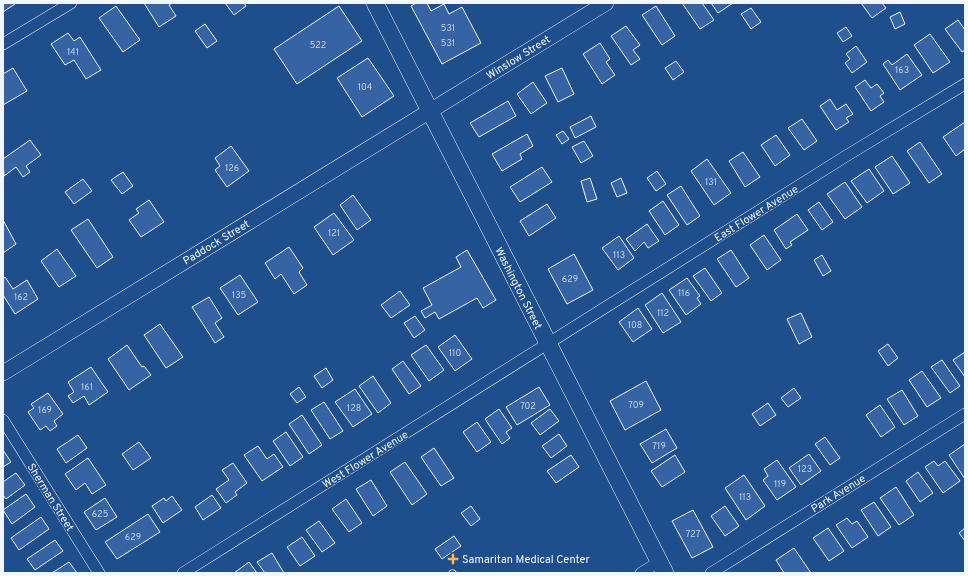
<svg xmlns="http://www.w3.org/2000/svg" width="968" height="576" viewBox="0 0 968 576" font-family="Overpass,sans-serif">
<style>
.building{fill:#3563a3;stroke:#f2f6ff}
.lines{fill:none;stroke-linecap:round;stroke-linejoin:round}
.lane-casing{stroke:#f2f6ff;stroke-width:7}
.street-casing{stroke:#f2f6ff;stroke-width:12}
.secondary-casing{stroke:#f2f6ff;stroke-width:16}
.primary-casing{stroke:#f2f6ff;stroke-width:18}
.lane{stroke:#1f4e8c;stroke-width:5.5}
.street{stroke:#1f4e8c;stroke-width:11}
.secondary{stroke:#1f4e8c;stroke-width:15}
.primary{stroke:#1f4e8c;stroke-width:17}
.poi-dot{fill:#ffb74d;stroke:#1f4e8c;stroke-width:1.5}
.labels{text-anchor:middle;stroke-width:3;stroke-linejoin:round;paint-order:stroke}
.number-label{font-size:9px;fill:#c3d1e8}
.street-label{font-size:11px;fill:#f2f6ff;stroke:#1f4e8c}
.poi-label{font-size:11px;fill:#f2f6ff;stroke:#1f4e8c;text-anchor:start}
</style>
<rect width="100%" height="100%" fill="#1f4e8c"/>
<path class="building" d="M3,3H15V4L3,12Z
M144,3H172L169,5L176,16L159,27Z
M225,3H244L246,6L234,15Z
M416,3H427L431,11L444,4L449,14L462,7L481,43L442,64L411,6Z
M682,3H702L714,20L700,29Z
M711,3H733L718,13Z
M861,3H882L886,8L872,18Z
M116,6L140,40L123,52L99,18Z
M339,6L362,41L297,84L274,49Z
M656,6L675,36L662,45L642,15Z
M751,8L761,22L751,29L741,14Z
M900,12L905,24L895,29L890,17Z
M958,20L965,30V50L962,52L945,29Z
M205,24L217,41L207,48L195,31Z
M626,26L640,45L633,50L640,59L631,65L611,36Z
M846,27L852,36L843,42L837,33Z
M68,33L74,41L80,37L101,70L86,79L74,60L65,65L51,44Z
M930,34L950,62L933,73L914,45Z
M600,43L610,59L606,62L615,75L602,84L583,54Z
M856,46L867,62L852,73L845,63L850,59L846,54Z
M907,54L922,75L900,90L883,64L888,60L892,65Z
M368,58L394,96L362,117L337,78Z
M676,61L684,72L673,80L665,68Z
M13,68L27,91L3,105V74Z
M562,68L574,94L558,102L545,76Z
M865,80L871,88L877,84L884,93L880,96L884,102L871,111L855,87Z
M533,82L547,103L531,114L517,94Z
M830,99L837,110L846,104L853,114L846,118L849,122L836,130L820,106Z
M508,101L516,116L479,137L470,123Z
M591,116L596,127L575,138L570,127Z
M802,119L817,141L804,150L788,128Z
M965,122V149L956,156L943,137Z
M563,131L569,139L562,144L556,135Z
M527,134L533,146L520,154L522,159L502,171L492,154Z
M776,135L790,155L775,166L761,145Z
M30,140L41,155L26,166L30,172L23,177L16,167L4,176L3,159Z
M584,141L593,156L581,163L572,147Z
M920,142L942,174L929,183L907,151Z
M231,146L249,171L227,187L215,170L220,166L215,158Z
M743,152L760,177L745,187L729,161Z
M892,156L910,183L893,194L875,167Z
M707,159L731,193L714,205L691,171Z
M542,167L552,182L520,202L510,187Z
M869,169L884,191L867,203L851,181Z
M657,171L666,184L656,191L647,178Z
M123,172L133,186L122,194L111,180Z
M590,178L597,199L587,202L581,181Z
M621,178L627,193L617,197L611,183Z
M83,179L92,191L74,204L65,192Z
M845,182L862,207L845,219L827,194Z
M681,186L700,216L687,225L667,195Z
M353,195L371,220L357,230L340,205Z
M149,200L164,222L141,237L129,220L139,213L136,209Z
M663,201L679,225L665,235L649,211Z
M819,202L833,222L822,230L808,210Z
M547,204L556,218L529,236L520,221Z
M334,213L354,240L333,255L314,227Z
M797,214L808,230L790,242L792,245L786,249L774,230Z
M88,219L113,257L97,268L71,230Z
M3,220L16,244L3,253Z
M647,224L659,241L648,248L644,242L635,251L626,239Z
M764,235L781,260L767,270L750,245Z
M619,236L634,258L618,270L602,248Z
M289,247L303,268L299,272L307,285L294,294L281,274L275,279L265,263Z
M57,249L76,276L59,287L41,261Z
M467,250L496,300L483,308L477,298L439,319L435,312L425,318L421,311L432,305L423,288L461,267L456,257Z
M731,250L749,278L736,287L717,259Z
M574,254L593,290L567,304L548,269Z
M822,255L831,271L823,276L814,260Z
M705,268L722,293L711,301L693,276Z
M240,275L258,302L238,315L220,288Z
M5,277L13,289L27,280L38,299L15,314L3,295V279Z
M687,278L700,296L697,298L701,304L686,315L669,290Z
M400,291L410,305L391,318L381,305Z
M662,293L681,322L663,333L645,305Z
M209,297L222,318L215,323L224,337L215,343L192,307Z
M638,308L652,329L633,342L619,322Z
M801,313L812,337L799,344L787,319Z
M415,316L425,330L414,338L404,323Z
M160,324L183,357L166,368L144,335Z
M455,335L472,359L455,371L438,347Z
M888,344L898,358L888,366L878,351Z
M127,345L142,367L144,366L151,375L129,390L108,359Z
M426,345L444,370L429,381L411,355Z
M965,352V377L953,360Z
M942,360L960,386L950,393L931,367Z
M403,361L421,386L409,394L392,369Z
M91,367L108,392L89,405L84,396L73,403L68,396L74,392L68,382Z
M326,368L333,380L322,388L314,376Z
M922,371L941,398L927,407L909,380Z
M373,376L391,403L378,413L359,386Z
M646,381L661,410L625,430L610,401Z
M299,387L306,397L297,403L290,394Z
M539,387L550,405L517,425L506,407Z
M794,388L801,398L788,407L781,398Z
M355,389L372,414L353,427L335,402Z
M902,390L918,416L904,425L887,399Z
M48,393L63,414L54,421L57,426L50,431L46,426L40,430L28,412L34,408L31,404Z
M324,402L343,431L330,439L311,410Z
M768,403L776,415L760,426L752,414Z
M880,405L895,427L881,437L866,415Z
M499,409L512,428L506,432L510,438L502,444L485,419Z
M550,409L559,421L540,435L531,423Z
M302,415L322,445L309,454L289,424Z
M477,422L491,442L477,452L463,432Z
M666,429L677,448L652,463L640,444Z
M286,432L303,457L290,466L273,441Z
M559,434L567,446L551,458L542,446Z
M78,435L87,448L66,463L57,449Z
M825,437L840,458L830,465L815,444Z
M139,442L151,458L133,470L122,454Z
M965,444V479L949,455Z
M258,446L267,459L274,454L283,467L262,481L244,455Z
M434,448L454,478L441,486L421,457Z
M3,450L11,462L3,467Z
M809,454L821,471L801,485L789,468Z
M571,455L579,467L556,483L547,471Z
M675,455L685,472L662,487L651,471Z
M88,458L106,485L92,494L85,483L76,490L65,474Z
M777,460L796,487L777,500L763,480L768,476L764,469Z
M934,461L938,466L945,461L960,481L943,493L925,467Z
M405,462L427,494L412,505L390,472Z
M233,463L247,483L235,492L237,495L226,503L216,489L229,480L222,470Z
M918,472L933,493L920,502L906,481Z
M16,473L25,485L6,499L3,495V482Z
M744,475L765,506L746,520L725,488Z
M371,480L387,506L373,516L356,489Z
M896,487L914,515L899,525L880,498Z
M26,494L35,507L12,524L3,510Z
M212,495L221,508L203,520L195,507Z
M172,496L182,510L163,523L152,506L164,498L166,501Z
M105,498L117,517L96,530L84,512Z
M346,499L362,523L349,532L332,509Z
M874,502L891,527L878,536L861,510Z
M471,506L480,519L471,526L461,513Z
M725,506L739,526L725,536L711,516Z
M693,510L713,547L692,558L672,521Z
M148,514L160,532L117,559L105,542Z
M41,517L49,529L19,550L11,538Z
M847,518L852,524L857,521L868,537L852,548L836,525Z
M319,521L335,543L322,552L306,530Z
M828,528L844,551L829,561L813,538Z
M965,528V541L959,533Z
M454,536L461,546L442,559L435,549Z
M302,537L315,556L300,566L287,547Z
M55,540L63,551L35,570L27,559Z
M794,548L811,573H784L776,560Z
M272,553L284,573H265L257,562Z
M69,562L77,573H52Z
M249,562L257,573H234Z"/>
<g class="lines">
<defs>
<path id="lane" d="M452,573H453"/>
<path id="street" d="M3,44L71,3
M3,420L99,573
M183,573L846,156L965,84
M641,573L659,562
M711,573L965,414"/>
<path id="secondary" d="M3,373L606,3"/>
<path id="primary" d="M375,3L665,573"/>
</defs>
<use href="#lane" class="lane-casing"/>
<use href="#street" class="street-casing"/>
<use href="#secondary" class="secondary-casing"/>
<use href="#primary" class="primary-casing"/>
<use href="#lane" class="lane"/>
<use href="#street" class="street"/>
<use href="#secondary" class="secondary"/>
<use href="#primary" class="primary"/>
</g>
<path class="poi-dot" d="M451 553h4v4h4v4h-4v4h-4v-4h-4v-4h4z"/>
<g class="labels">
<g class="number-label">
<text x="448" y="31">531</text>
<text x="448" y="46">531</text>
<text x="318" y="48">522</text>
<text x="73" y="55">141</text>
<text x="902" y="73">163</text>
<text x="365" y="90">104</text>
<text x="232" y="171">126</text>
<text x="711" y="185">131</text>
<text x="334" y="236">121</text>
<text x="619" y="258">113</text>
<text x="570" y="282">629</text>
<text x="684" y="296">116</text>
<text x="239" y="298">135</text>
<text x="21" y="300">162</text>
<text x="663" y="316">112</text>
<text x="635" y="328">108</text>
<text x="455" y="356">110</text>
<text x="87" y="390">161</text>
<text x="636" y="408">709</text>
<text x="528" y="409">702</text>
<text x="354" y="411">128</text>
<text x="45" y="413">169</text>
<text x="659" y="449">719</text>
<text x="805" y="472">123</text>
<text x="780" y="487">119</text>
<text x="745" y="500">113</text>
<text x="100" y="517">625</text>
<text x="693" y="537">727</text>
<text x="133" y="540">629</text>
</g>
<g class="street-label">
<text transform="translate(518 57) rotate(-32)" y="4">Winslow Street</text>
<text transform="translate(756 213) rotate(-32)" y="4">East Flower Avenue</text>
<text transform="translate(216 242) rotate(-31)" y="4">Paddock Street</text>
<text transform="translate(519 288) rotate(63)" y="4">Washington Street</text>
<text transform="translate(365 459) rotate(-32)" y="4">West Flower Avenue</text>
<text transform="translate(838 493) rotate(-32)" y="4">Park Avenue</text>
<text transform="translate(51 497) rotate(58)" y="4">Sherman Street</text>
</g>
<g class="poi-label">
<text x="462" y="563">Samaritan Medical Center</text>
</g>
</g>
<rect width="968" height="576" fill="none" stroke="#f2f6ff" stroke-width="8"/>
</svg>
